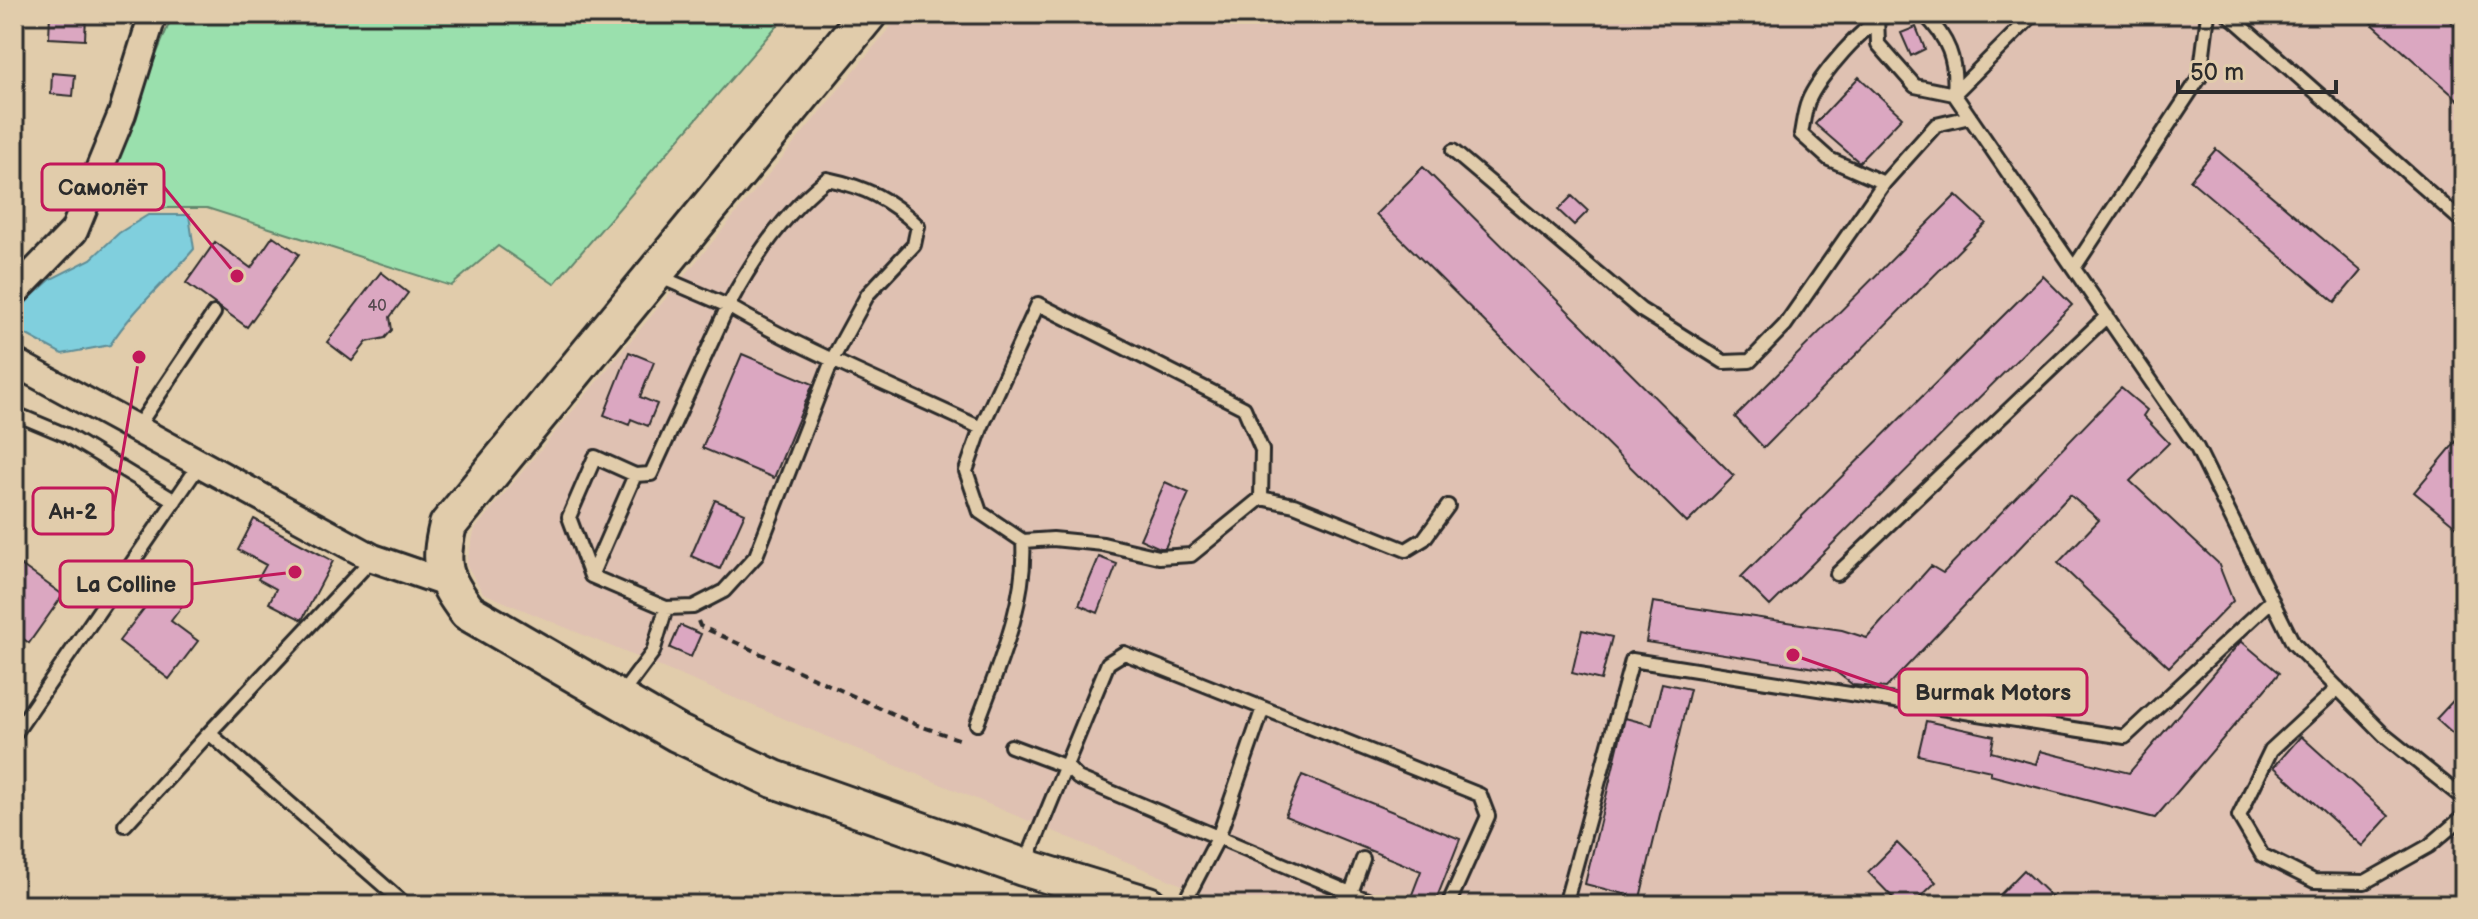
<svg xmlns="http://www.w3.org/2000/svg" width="2478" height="919" viewBox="0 0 2478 919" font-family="'Balsamiq Sans',sans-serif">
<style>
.built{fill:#dfc1b2}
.green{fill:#9ae0ad;stroke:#62866c;stroke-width:2}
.water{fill:#80cfdd;stroke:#5e8d96;stroke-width:2}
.building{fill:#dba7c1;stroke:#2b2b2b;stroke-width:2}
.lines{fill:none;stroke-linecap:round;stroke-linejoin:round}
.lane-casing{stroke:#2b2b2b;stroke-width:18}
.street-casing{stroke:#2b2b2b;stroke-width:32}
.secondary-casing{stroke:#2b2b2b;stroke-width:42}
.path{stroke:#2b2b2b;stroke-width:4;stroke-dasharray:8 6;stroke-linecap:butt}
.lane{stroke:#e1ccab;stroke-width:12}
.street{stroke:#e1ccab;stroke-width:26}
.secondary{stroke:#e1ccab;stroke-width:36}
.labels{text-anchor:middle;stroke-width:6;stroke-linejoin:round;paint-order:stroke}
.number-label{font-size:16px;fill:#574a50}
.leader{fill:none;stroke:#c2185b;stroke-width:3}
.callout-dot{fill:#c2185b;stroke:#e1ccab;stroke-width:3}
.callout{fill:#e1ccab;stroke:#c2185b;stroke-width:3}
.callout-label{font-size:22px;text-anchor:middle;font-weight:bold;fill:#2b2b2b}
</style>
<rect width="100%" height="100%" fill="#e1ccab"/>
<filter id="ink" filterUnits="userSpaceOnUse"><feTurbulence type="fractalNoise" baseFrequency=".0125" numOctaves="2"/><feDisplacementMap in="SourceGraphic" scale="16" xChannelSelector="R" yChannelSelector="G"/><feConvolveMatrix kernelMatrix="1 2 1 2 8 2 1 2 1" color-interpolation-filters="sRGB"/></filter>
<g filter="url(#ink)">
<path class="built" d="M901,14H2464V905H1230L483,593L466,564L475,529Z"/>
<path class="green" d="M173,14H787L554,284L498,246L451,286L207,208H93Z"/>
<path class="water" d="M148,215H189L194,249C166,282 133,309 110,345L62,354L25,334L22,305L51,279L91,259L119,233Z"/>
<path class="building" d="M50,14H86L85,40L49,38Z
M2361,14H2442L2464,34V105Z
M1916,27L1925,49L1911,56L1901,33Z
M52,73L75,75L73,96L51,94Z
M1859,77L1902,117L1859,162L1815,124Z
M2216,149L2361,271L2335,302L2190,180Z
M1423,167L1734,476L1687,523L1376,214Z
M1956,195L1986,223L1764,448L1735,417Z
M1572,196L1588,211L1574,225L1558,210Z
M273,236L299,254L247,327L186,283L215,242L251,268Z
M381,272L408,293L390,317L392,330L385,338L367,342L352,361L327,342Z
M2043,276L2072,305L1770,606L1741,577Z
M629,352L654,362L640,397L657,404L648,426L631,419L629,425L604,415Z
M742,354L813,384L774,478L702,448Z
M2121,388L2147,410L2143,416L2169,443L2130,481L2218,563L2233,601L2169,667L2058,563L2099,520L2070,495L1886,688L1853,685L1835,671L1646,642L1653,602L1842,630L1867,638L1931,566L1943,573Z
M2464,432V533L2414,492Z
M1165,482L1189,493L1165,548H1160L1140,539Z
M715,500L745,513L720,569L691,556Z
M254,519L333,561L302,620L269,603L276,589L258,579L266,565L238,550Z
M1099,557L1117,564L1098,613L1079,605Z
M14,560L63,595L29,643L14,632Z
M160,588L183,605L171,621L198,641L169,679L119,641Z
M680,625L701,634L691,657L670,648Z
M1582,630L1612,637L1601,680L1572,673Z
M2241,641L2279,673L2155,818L1990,775L1991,771L1918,755L1926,721L1994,736L1991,752L2036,764L2040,751L2129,773Z
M1662,683L1690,689L1640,898L1585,884L1625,718L1652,725Z
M2464,689V744L2436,719Z
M2301,736L2389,816L2362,846L2274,767Z
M1302,775L1460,839L1434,905H1408L1421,871L1285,816Z
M1897,843L1936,882L1912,905H1900L1868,872Z
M2024,870L2060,905H1990Z"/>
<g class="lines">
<defs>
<path id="lane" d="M1890,14C1867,20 1816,79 1808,102C1804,112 1803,124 1801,134L1829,159L1884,183L1936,125L1970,117
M1924,14C1948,38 1957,60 1954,94L2197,448L2293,643L2384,735L2464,799
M2228,14L2464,223
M1877,15L1878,44L1915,86L1954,94
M1954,94L2034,14
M1453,151L1641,310L1724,362L1750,361L1785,325L1884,183
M2074,268L2200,77L2208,14
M14,423L23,417L66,435L175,501
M981,428L966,471L980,512L1023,541L1053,539L1103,544L1159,557L1191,555L1261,498
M136,429L214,313
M373,558L209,733L406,905
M1837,574L2107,316
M591,576L635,475
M666,608L693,607L724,591L756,556L833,358L868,294L914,245L918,226C890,199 865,187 827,179C785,212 753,259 728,306C808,353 897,388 981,428L1038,304L1244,408L1262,450L1261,498L1294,505L1406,550L1424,539L1448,506
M2338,688L2271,750L2239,816L2262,855L2314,881L2365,882L2429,846L2464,816
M621,695L653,652L666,608L591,576L569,517L595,457L635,475L651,474L728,306L658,276
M1263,708L1480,795L1488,816L1448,905
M977,724C998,667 1027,602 1023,541
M14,735L200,464
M1011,746L1067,767L1078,778L1379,905
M125,825L209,733
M1025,865L1108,663L1124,653L1263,708L1218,838L1183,905
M1351,893L1363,859
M1565,905L1632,660L2125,737L2272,600"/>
<path id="street" d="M14,293L74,231L122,114L153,14
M14,362L373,558L446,583"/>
<path id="secondary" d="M868,14L448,525C438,566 443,578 468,612L677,733L774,779L1023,867L1148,905"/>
</defs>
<use href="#lane" class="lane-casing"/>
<use href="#street" class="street-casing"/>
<use href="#secondary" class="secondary-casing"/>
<path class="path" d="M698,621L700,626L917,725L961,740"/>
<use href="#lane" class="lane"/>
<use href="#street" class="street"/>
<use href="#secondary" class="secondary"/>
</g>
</g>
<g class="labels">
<g class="number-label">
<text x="377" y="311">40</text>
</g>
</g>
<path class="leader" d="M237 276L164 187M139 357L113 511M295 572L192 584M1793 655L1899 692"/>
<g class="callout-dot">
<circle cx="237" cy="276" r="8"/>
<circle cx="139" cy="357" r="8"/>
<circle cx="295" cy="572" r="8"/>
<circle cx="1793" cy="655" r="8"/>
</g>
<g class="callout">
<rect x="42" y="164" width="122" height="46" rx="8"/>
<rect x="33" y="488" width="80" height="46" rx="8"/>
<rect x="60" y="561" width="132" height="46" rx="8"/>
<rect x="1899" y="669" width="188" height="46" rx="8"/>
</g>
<g class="callout-label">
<text x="103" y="195">Самолёт</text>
<text x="73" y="519">Ан-2</text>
<text x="126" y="592">La Colline</text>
<text x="1993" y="700">Burmak Motors</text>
</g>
<rect width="2478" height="919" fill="none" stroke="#e1ccab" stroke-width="48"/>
<rect x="24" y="24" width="2430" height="871" fill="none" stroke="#2b2b2b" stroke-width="3" filter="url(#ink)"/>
<path d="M2178 80v12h158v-12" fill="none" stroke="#2b2b2b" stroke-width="4"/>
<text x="2190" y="80" font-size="24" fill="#2b2b2b" stroke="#e1ccab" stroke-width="6" paint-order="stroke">50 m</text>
</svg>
